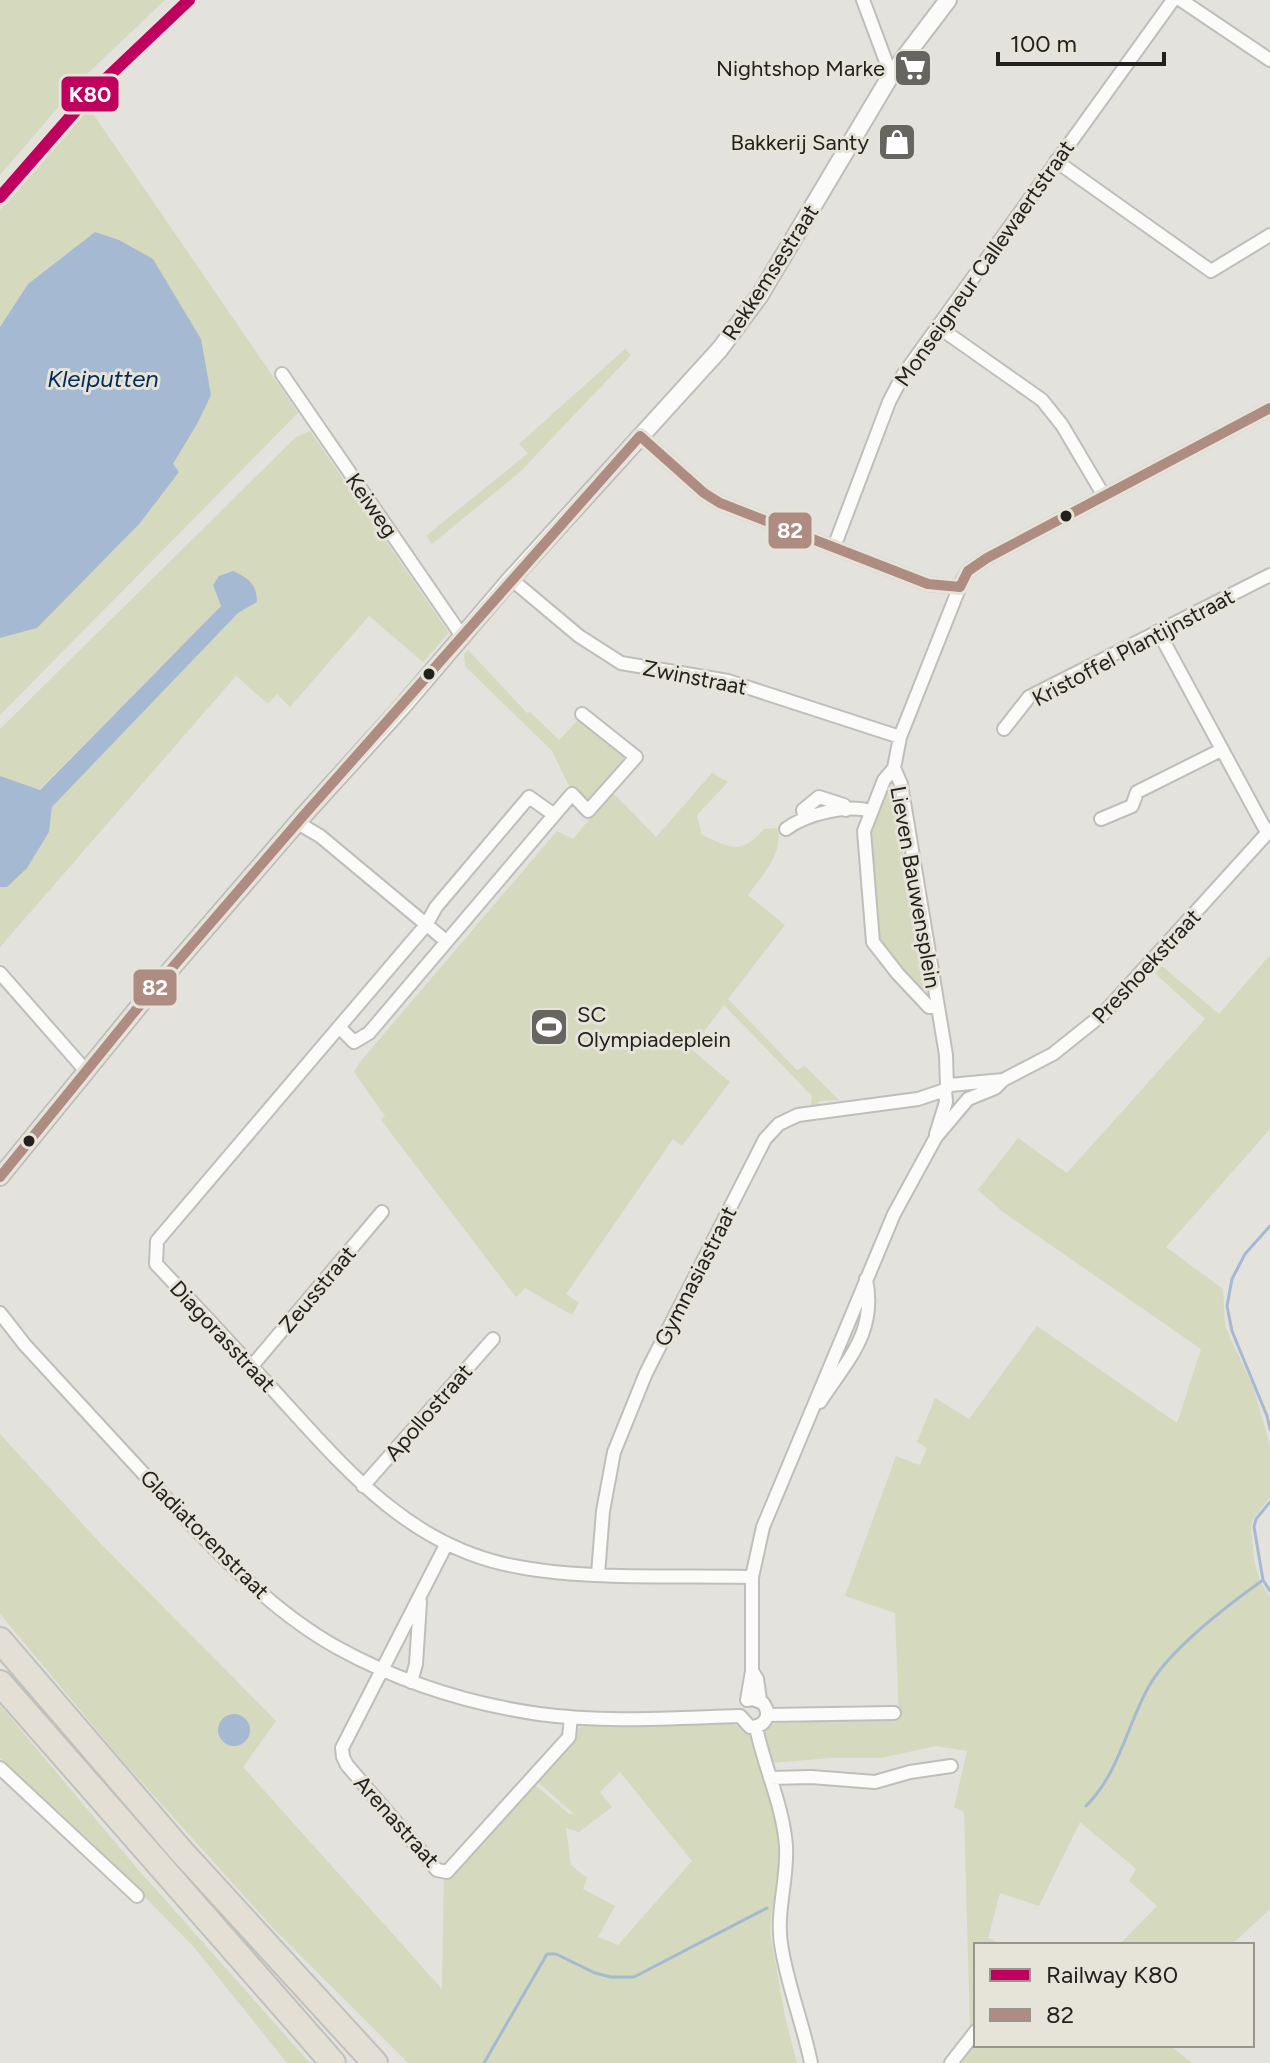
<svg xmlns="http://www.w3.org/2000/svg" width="1270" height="2063" viewBox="0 0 1270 2063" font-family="Figtree,sans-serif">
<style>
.green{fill:#d5d9bd;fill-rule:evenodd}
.water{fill:#a5b9d2}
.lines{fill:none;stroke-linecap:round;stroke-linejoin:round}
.stream{stroke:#a5b9d2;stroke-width:3}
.minor-casing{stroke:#bfbeba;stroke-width:16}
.tertiary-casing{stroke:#bfbeba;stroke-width:20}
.motorway-casing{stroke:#c0c0bd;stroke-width:28}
.minor{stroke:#fbfbfa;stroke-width:12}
.tertiary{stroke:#fbfbfa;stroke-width:16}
.motorway{stroke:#e3dfd5;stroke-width:24}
.bus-1-casing{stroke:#e6e3d9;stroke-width:16}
.bus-1{stroke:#ae8c82;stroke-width:10}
.rail-1-casing{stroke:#e6e3d9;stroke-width:18}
.rail-1{stroke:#bf005f;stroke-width:12}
.bus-dot{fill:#22211e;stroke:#e6e3d9;stroke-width:3}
.labels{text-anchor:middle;stroke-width:6;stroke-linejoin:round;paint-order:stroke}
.poi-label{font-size:22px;fill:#22211e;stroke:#e6e3d9;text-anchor:end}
.street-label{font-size:22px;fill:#22211e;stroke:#e6e3d9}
.water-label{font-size:24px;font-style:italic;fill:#002a59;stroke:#e6e3d9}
.line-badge{stroke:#e6e3d9;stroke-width:3}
.badge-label{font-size:22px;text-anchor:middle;font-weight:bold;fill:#fff}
</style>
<rect width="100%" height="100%" fill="#e3e2dc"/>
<path class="green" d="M0,0H165L86,75L0,175Z
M89,108L298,413L0,715V638L37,628L173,464L197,424L119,240L95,232L28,284L0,327V210L41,157Z
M625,349L631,355L520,472L432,544L426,536L528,453L519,444Z
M310,431L449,633L423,662L369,616L290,707L277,694L268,704L236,676L0,947V887H7L49,833L52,807L238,613L257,602L213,585L221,606L39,790L0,776V729L296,437Z
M468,650L527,713L530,712L559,740L579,719L624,753L626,762L591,799H586L568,784L552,751L465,666L464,654Z
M712,773L728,782L697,815L702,835C732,848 740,856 764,829L777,828C784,854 762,875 748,895L785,925L728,999L797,1070L805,1066L839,1100L819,1101L817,1108L811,1106L812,1096L724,1005L691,1049L730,1082L682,1146L673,1139L566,1294L579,1303L572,1315L525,1288L516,1297L381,1120L385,1116L354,1072L360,1062L557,831L573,839L612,792L656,837Z
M886,791L893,792L925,991H918L883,946L876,920L867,833Z
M1270,955V1129L1166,1247L1223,1289L1225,1326L1254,1389L1270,1445V1497L1253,1519L1251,1527L1254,1560L1260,1581L1270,1597V1909L1231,1945H1119L1157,1906L1129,1881L1136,1869L1080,1822L1039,1906L1000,1893L988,1938L1004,1945H976V2023L970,2031L964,1812L954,1807L967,1751L936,1746L881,1758H830L771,1763L765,1732L768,1726L777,1723L899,1719L895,1613L845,1596L896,1456L920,1465L927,1448L917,1442L935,1398L969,1419L1037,1326L1177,1423L1201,1349L1003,1212L978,1190L1018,1138L1067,1173L1205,1019L1155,973L1162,966L1219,1014Z
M0,1434L102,1545L276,1721L243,1767L442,1989L444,1878L450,1877L462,1865L534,1784L569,1814H574L538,1782L580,1727L596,1724L731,1723L749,1731L780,1832V1873L771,1916L770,1932L785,2017L797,2063H408L274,1929L121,1759L0,1614ZM620,1772L692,1861L618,1945L598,1937L615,1906L583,1889L587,1878L571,1865L566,1828L579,1832L612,1807L600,1792Z
M0,1705L135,1866L310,2063H287L194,1947L89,1840L0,1758Z
M976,2038V2045H1170L1192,2063H957Z"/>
<path class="water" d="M95,232L119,240L153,259L201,339L211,395L197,424L173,464L179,472L140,523L37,628L0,638V327L28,284Z
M233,571C248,577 257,585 257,602L238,613L52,807L49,832L27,868L7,887H0V776L40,790L221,606L213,585L219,576Z
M218 1730a16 16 0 1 1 32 0a16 16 0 1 1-32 0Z"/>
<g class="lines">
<path class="stream" d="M1270,1226L1245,1254L1232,1279L1227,1306L1232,1331L1267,1416L1270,1429
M1270,1502L1256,1519L1254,1527L1263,1580L1270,1591
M1086,1806C1119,1773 1126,1728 1148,1688C1168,1651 1228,1605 1263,1580
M484,2063L547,1954H556L595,1973L611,1977H634L767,1908"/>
<defs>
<path id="minor" d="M863,0L891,75
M1181,0L1270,60
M1056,161L1211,271L1270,235
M937,326L1042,400L1062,425L1104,496
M282,374L462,636
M640,436L704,493L720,503L928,584L960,587
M834,547L889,402L903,375L1173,0
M511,579L579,636L621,663L728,681L900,737
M1158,631L1264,827L1269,832
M1004,729L1029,697L1270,575
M894,768L901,784L946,1055L947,1088
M553,814L529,797L436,907L426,925L339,1027L354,1042L369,1033L572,794L588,811L636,757L582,714
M805,818L803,810L819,797L844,805L846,810
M1101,819L1132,806L1137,792L1221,750
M298,823L320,836L446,941
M786,829C806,814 847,804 871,811
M0,973L86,1071
M936,1006L929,1007L898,974L873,942L864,831L884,780L894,768L900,737L962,581L968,571L987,558L1270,408
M339,1027L157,1241L156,1264C196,1306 236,1349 276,1393C342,1465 404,1541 504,1564C579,1581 675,1575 752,1577
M968,1099L995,1088L1003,1080L1053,1054L1103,1014L1270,830
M936,1134L946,1102L945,1090L950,1085L1003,1080
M0,1313L25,1345C72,1396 118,1446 165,1497C217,1552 271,1611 338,1648C400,1682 470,1704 539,1714C605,1723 674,1718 740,1716
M252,1366L382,1212
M820,1402C847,1360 877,1333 866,1279
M363,1486L493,1339
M446,1545L342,1748L343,1757L347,1765L437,1870L447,1872L569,1737L571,1717
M598,1574L603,1511L614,1452L646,1373L765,1139L779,1124L798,1115L918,1099L945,1090
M752,1671L757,1679L760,1700
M411,1682L416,1664L420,1602
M747,1700L752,1671V1577L763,1527L894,1214L936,1137L968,1099
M768,1715L894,1713
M740,1716L750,1727C765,1727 772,1715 763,1703L753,1699L747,1700
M756,1727C764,1767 783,1805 786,1846C788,1879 776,1911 781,1944C787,1985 803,2023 811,2063
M0,1768L137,1896
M770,1778L811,1777L875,1782L910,1772L951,1766
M951,2063L976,2031"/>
<path id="tertiary" d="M0,1177L140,1005L304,815L401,708L511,579L720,349L760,295L891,75L948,0"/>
<path id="motorway" d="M0,1640L182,1852L375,2063
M0,1683L333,2063"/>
</defs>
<use href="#minor" class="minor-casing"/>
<use href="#tertiary" class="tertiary-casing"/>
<use href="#motorway" class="motorway-casing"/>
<use href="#minor" class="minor"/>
<use href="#tertiary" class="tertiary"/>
<use href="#motorway" class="motorway"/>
<defs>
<path id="bus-1" d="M640,436L704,493L720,503L928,584L960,587
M960,587L968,571L987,558L1270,408
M0,1177L140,1005L304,815L640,436"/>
</defs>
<use href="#bus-1" class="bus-1-casing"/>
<use href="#bus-1" class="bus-1"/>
<defs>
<path id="rail-1" d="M0,197L92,92L189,0"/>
</defs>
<use href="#rail-1" class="rail-1-casing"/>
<use href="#rail-1" class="rail-1"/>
</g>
<defs>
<symbol id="supermarket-square" viewBox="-11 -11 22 22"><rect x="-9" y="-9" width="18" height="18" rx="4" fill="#666560" stroke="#e6e3d9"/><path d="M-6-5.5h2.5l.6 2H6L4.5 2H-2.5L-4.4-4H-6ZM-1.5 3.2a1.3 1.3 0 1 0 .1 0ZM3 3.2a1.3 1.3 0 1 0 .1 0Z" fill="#fff"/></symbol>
<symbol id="shop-square" viewBox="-11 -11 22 22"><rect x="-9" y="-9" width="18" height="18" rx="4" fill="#666560" stroke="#e6e3d9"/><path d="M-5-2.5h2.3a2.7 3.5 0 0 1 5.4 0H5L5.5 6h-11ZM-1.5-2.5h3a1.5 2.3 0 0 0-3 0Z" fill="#fff"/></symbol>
<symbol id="stadium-square" viewBox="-11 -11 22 22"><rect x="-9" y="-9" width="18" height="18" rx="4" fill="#666560" stroke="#e6e3d9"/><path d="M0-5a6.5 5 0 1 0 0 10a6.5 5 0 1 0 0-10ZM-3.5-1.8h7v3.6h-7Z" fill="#fff"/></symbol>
</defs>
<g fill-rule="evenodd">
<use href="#supermarket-square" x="891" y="46" width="44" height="44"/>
<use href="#shop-square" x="875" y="120" width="44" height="44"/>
<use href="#stadium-square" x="527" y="1005" width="44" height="44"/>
</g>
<g class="bus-dot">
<circle cx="1066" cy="516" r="7"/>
<circle cx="429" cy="674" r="7"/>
<circle cx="29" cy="1141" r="7"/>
</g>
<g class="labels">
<g class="poi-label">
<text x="885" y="76">Nightshop Marke</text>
<text x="869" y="150">Bakkerij Santy</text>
<text x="577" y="1022" text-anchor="start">SC<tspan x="577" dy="25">Olympiadeplein</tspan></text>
</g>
<g class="street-label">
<text transform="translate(984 263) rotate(-55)" y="8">Monseigneur Callewaertstraat</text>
<text transform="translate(770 272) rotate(-57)" y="8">Rekkemsestraat</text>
<text transform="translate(372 505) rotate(55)" y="8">Keiweg</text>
<text transform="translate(1133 647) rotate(-28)" y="8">Kristoffel Plantijnstraat</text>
<text transform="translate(695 677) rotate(11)" y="8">Zwinstraat</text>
<text transform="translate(916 887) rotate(80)" y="8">Lieven Bauwensplein</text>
<text transform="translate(1146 966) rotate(-47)" y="8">Preshoekstraat</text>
<text transform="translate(695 1276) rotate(-63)" y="8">Gymnasiastraat</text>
<text transform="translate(317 1289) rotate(-50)" y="8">Zeusstraat</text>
<text transform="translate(223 1336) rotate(47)" y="8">Diagorasstraat</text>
<text transform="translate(428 1412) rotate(-49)" y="8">Apollostraat</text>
<text transform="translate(205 1534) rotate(45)" y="8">Gladiatorenstraat</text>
<text transform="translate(397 1821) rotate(48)" y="8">Arenastraat</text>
</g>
<g class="water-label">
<text x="103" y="387">Kleiputten</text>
</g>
</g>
<g class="line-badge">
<rect x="60" y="75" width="60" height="38" rx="8" fill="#bf005f"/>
<rect x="767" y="511" width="46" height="39" rx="8" fill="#ae8c82"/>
<rect x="132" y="968" width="46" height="39" rx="8" fill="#ae8c82"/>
</g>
<g class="badge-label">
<text x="90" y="102">K80</text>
<text x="790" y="538">82</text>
<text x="155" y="995">82</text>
</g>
<rect x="974" y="1943" width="280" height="104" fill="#e6e3d9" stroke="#98958e" stroke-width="2"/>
<rect x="990" y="1969" width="40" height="12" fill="#bf005f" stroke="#98958e" stroke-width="2"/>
<text x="1046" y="1983" font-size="24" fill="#22211e">Railway K80</text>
<rect x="990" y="2009" width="40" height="12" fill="#ae8c82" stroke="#98958e" stroke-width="2"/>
<text x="1046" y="2023" font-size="24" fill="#22211e">82</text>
<path d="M998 52v12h166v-12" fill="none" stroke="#22211e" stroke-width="4"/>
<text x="1010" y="52" font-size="24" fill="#22211e" stroke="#e6e3d9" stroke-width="6" paint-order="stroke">100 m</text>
</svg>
